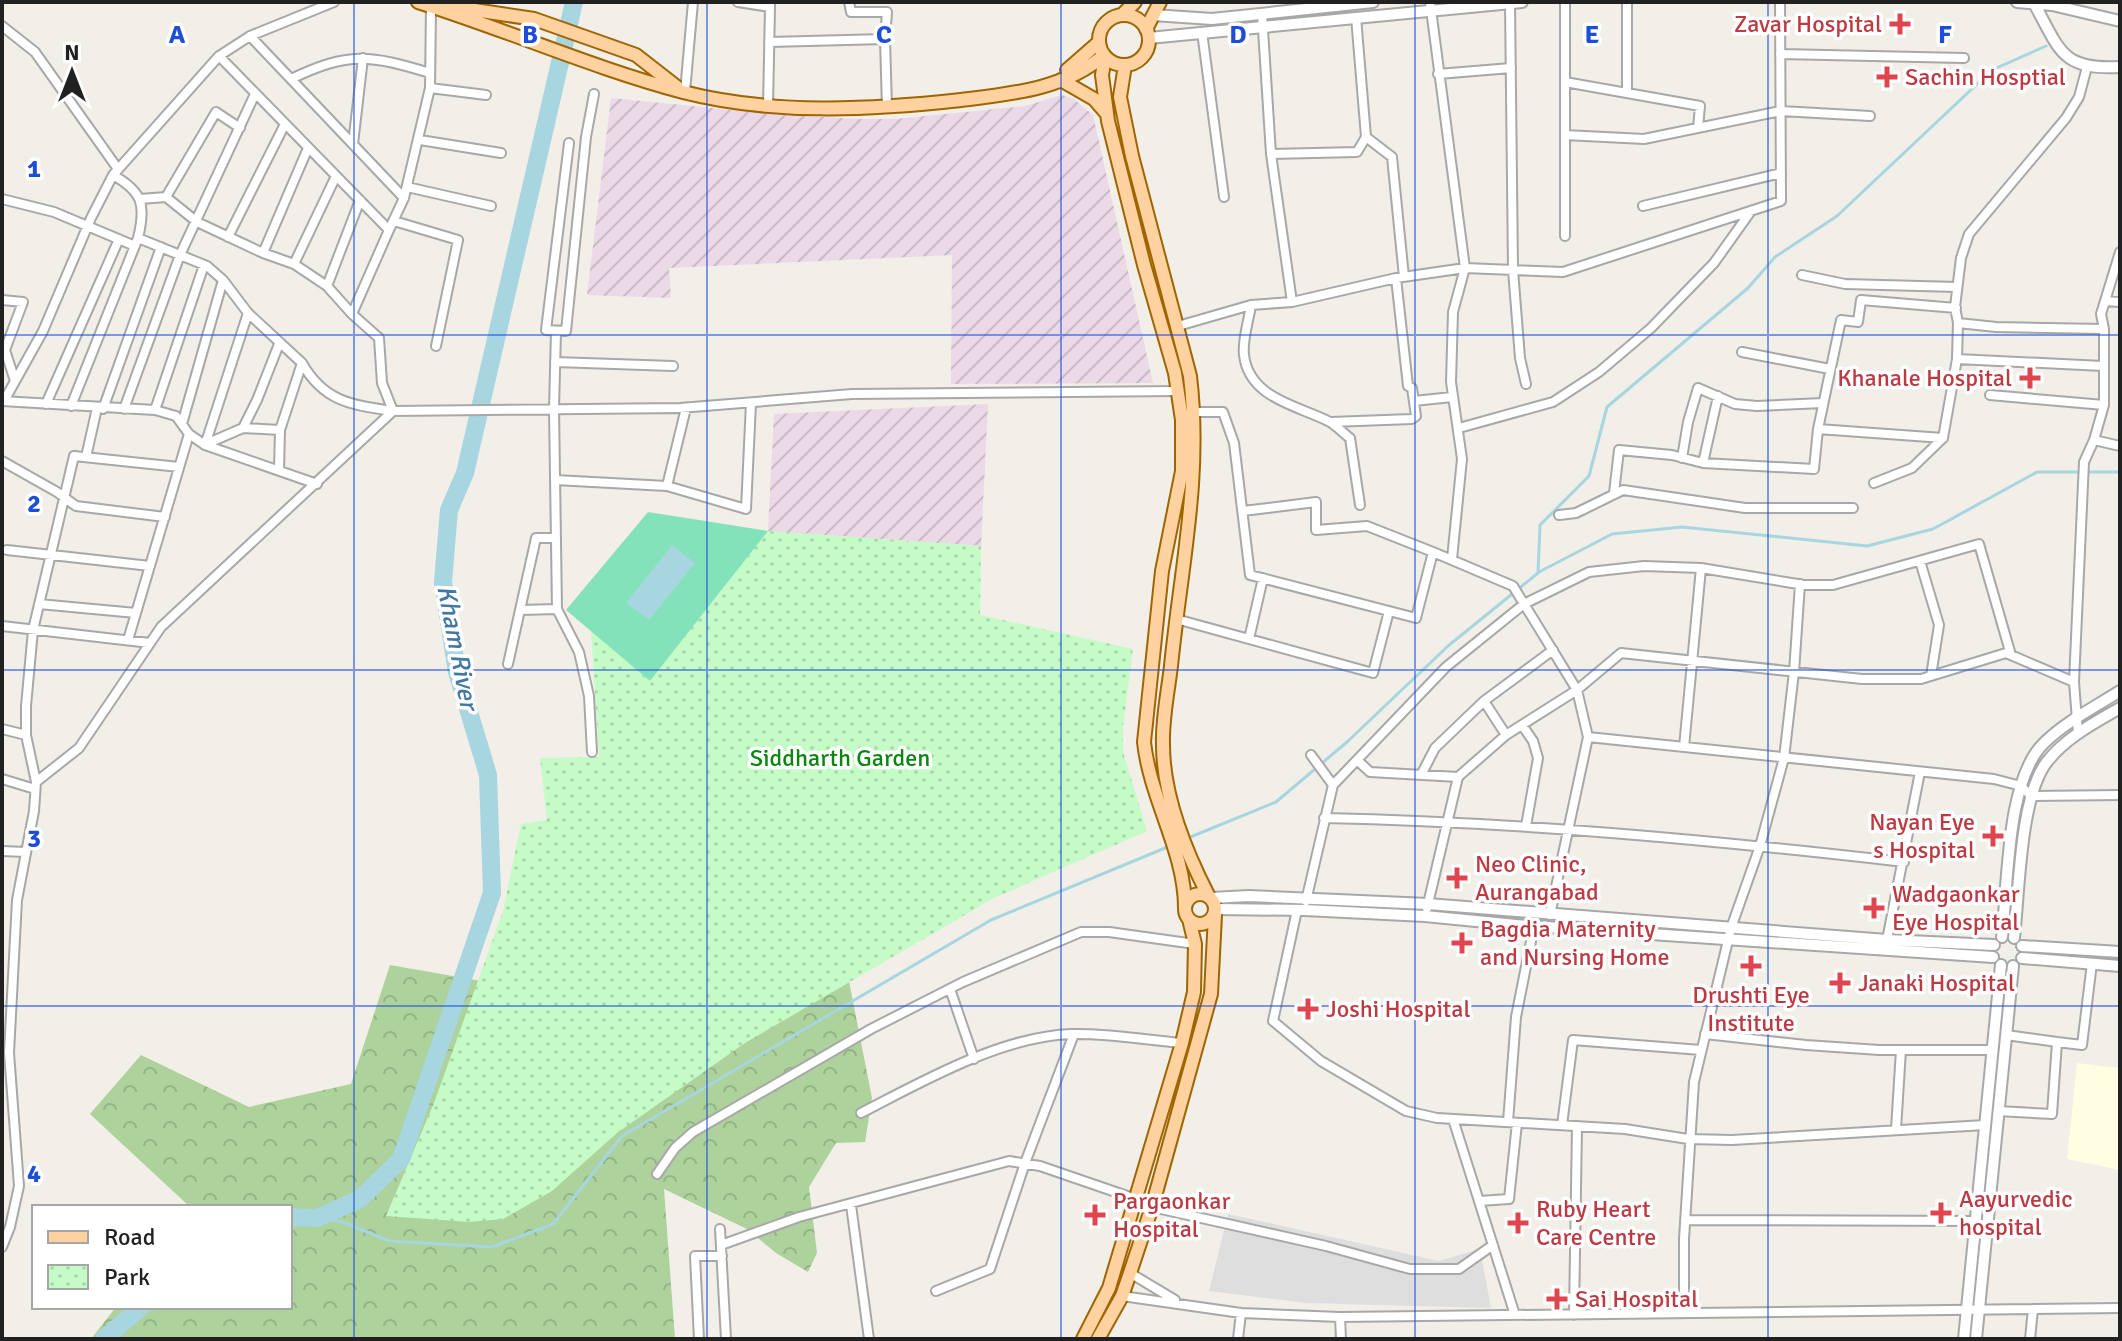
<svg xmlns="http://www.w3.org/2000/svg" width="2122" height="1341" viewBox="0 0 2122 1341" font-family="Signika,sans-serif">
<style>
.residential{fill:#dfdede}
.industrial{fill:url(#industrial-furrows)}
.education{fill:#fffee3}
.forest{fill:url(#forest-crowns)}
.park{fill:url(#park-dots)}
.pitch{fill:#84e2bb}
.water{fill:#a7d5e0}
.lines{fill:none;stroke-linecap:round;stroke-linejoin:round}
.stream{stroke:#a7d5e0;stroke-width:3}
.river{stroke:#a7d5e0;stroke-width:18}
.minor-casing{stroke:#a8a8a8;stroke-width:12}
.tertiary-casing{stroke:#a8a8a8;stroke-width:14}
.primary-casing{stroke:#9e6500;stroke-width:16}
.minor{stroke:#fff;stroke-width:8}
.tertiary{stroke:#fff;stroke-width:10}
.primary{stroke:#ffd2a0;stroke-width:12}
.grid{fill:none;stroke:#1d4ed8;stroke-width:2;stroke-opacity:0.55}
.health-dot{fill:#e0444e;stroke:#fff;stroke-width:3}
.labels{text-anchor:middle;stroke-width:7;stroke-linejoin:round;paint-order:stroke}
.health-label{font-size:24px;fill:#be3a42;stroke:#fff;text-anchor:start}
.park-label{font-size:24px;fill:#08860f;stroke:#fff}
.water-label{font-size:26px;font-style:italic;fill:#4378a5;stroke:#fff}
.grid-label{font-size:26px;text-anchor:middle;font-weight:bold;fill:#1d4ed8;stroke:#fff;stroke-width:7;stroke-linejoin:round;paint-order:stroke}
</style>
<defs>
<pattern id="industrial-furrows" width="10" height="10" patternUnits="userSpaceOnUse" patternTransform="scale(2)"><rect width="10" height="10" fill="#ebd9e8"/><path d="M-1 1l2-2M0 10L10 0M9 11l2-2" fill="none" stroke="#c9bac7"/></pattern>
<pattern id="forest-crowns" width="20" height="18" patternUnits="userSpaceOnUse" patternTransform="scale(2)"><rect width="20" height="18" fill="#add29b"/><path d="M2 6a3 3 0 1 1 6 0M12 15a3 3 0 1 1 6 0" fill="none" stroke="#95b485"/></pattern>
<pattern id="park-dots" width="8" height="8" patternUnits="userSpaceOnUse" patternTransform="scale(2)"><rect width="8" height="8" fill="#c5fbc7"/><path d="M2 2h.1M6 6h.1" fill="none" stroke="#a9d7ab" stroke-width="1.8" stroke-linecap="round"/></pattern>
</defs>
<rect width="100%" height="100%" fill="#f2eee8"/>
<path class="residential" d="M1228,1214L1439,1261L1480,1249L1491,1308L1307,1303L1209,1291Z"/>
<path class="industrial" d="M1062,95L1074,99L1093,115L1153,383L951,384L952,255L669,268L671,298L587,295L611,98L733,110L854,119H895L1025,106Z
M988,404L981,546L768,531L774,414Z"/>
<path class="education" d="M2077,1063L2120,1068V1170L2067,1159Z"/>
<path class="forest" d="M390,965L487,982L846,966L872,1098L865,1142L836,1143L809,1187L817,1253L808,1272L776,1253L747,1229L664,1189L675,1339H91L116,1307H290V1207H190L90,1114L141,1055L249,1107L351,1084Z"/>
<path class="park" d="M768,531L981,546L980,615L1133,649L1123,727V752L1147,831L994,898L745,1043L617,1133L552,1191L503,1219L469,1222L386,1216L434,1103L503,911L521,824L547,820L540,758L599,757L591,631L650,681Z"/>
<path class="pitch" d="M648,512L768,531L650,681L566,610Z"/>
<path class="water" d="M672,545L695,563L649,620L626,603Z"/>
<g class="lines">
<path class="stream" d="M1539,572L1612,534L1682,527L1867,546L1933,529L2037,472H2120
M1188,838L1276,802L1347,742L1448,646L1538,573L1540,525L1589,476L1607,407L1748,288L1775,257L1837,216L1992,70L2046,46
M317,1218L343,1222L389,1241L492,1247L553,1224L622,1136L991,920L1170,846"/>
<path class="river" d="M290,1217L317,1218L360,1199L401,1159L492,893L488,775L457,672L443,582L449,510L465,473L574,2
M104,1339L141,1307"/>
<defs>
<path id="minor" d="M738,2L770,7V3
M849,2L851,12H887L885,39
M1430,2L1465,268L1453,312L1451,382L1462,459L1452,559
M1565,2V236
M1510,3L1513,270L1520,358L1526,384
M1262,14L1271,154L1292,302
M2,26L35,52L118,169
M1202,32L1224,197
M250,36L404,198
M769,42L885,39L887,108
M1780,54L1964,58
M219,56L389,230L352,314L379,338L382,383L393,411
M1438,74L1511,68
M291,79C349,51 370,55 430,73
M1565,82L1700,106L1698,128
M430,88L486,95
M685,92L693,2
M1627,93V2
M768,106L770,7
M1565,135L1644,139L1781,111L1870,116
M1366,137L1392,157L1404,277
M420,140L501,153
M569,143L546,330L566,331L586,137L594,94
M353,144L363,58
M1271,154L1357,152L1366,137L1356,17
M407,187L491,206
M166,197L216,112L240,128
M2,199L54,212L135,246
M140,199L166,197L197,222L263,253L294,264L327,286L352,314
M1643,206L1781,173
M394,221L458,240L436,346
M389,230L404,198L430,88L431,6
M228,237L285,124
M138,238L207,266L223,280L248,313L302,363L280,430L279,470
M263,253L308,148
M294,264L336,176
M1802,275L1845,284L1957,287
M327,286L360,200
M2,300L23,302L5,350L15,381
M2105,301L2120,302
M1251,305C1249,320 1242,340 1244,355C1249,399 1300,406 1330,422C1337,426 1343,433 1350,438L1360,505
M1958,323L1996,327L2104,329
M1178,326L1251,305L1292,302L1396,278L1465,268L1563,272L1781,201L1780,2
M556,331L554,409L557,609L579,652L589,696L592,752
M1742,352L1830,369
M1957,359L2103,366
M555,362L673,366
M302,363C324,402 352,405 393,411
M1990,395L2104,405
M2,401L155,410L176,416L189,434L205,445L317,484
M4,401L43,331L91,218L113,175L219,56L250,36L334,2
M1414,401L1452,397
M46,404L119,239
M71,406L138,238C146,205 143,192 113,175
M103,409L161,247
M124,409L180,255L255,94
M155,410L204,265
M1194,412H1223L1234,443L1250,575L1416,618L1433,552L1513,586L1577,690L1588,737L1550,915
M1331,422L1412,419L1416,416L1412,388L1408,386L1396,278
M182,424L223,280
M243,428L280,430
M1459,428L1553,402L1599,372L1651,328L1714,263L1751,211
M1818,429L1943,438
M2094,440L2120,446
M206,444L243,428L257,400L279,344
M205,445L248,313
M86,457L97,408
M1682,458L1688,422L1698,388L1735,404L1757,406L1823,403
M2,461L57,492L76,506L165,517
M1703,463L1718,396
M555,480L667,486L686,408
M1874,483L1912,468L1943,438L1957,359L1958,323L1955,307L1961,258L1969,234L2066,118L2079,97L2087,67
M667,486L746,509L751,403
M1614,493L1619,450L1672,455L1703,463L1814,469L1818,429L1841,320L1858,322L1861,300L1956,308
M1243,511L1316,502V530L1367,526L1433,552
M1559,515L1576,513L1623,490L1745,508H1853
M7,550L150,566
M1920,561L1939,625L1931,676
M39,604L136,613
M520,610L557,609
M1176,619L1373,673L1389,611
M2,626L150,643
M1249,639L1263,578
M128,640L189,434
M508,664L536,538H555
M1484,701L1506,735
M1522,725L1533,741L1538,758L1526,826
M2,729L26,735
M2078,733L2074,682L2084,462L2094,440L2104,405V329L2101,314L2120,252
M1588,737L1994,779L2021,786L2031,796L2120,795
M1684,747L1701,568
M1311,755L1333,785
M1357,760L1370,772L1458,777
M1421,775L1435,748L1484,701L1553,650
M2,779L35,789
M36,782L79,748L161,627L393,411L680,408L852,394L1178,391
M1324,818C1518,822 1711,840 1904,862
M2,851L26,852
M1306,901L1333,785L1446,667L1524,604L1589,572L1644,566L1701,568L1804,585H1833L1979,544L2011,655
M1427,908L1458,777L1506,735L1577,690L1621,653L1862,679H1921L2006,653L2074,682
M1297,910L1273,1021L1321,1061L1406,1111L1437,1118L1625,1129L1688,1139L1732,1140L1985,1125
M1887,940L1920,772
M950,989L974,1059
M1705,1034L1806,1045L1879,1050H1993
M2057,1042L2082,1045L2092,963
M1998,1111L2052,1114L2057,1042L2006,1035
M861,1113C923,1081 1002,1036 1072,1034C1108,1033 1146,1040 1182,1043
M1453,1119L1515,1315
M1508,1122L1516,1017L1534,926
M1562,1125L1573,1040L1701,1050
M1896,1129L1901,1050
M657,1174L675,1148L693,1132L871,1029L963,982L1081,932H1109L1195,944
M1479,1201L1509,1199L1517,1123
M851,1205L869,1339
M1152,1207L1326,1246L1410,1269H1459L1493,1245
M1685,1220L1975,1221
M720,1229L726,1339
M721,1245L799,1217L1009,1161L1040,1166L1136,1199
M2,1247L10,1227L19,1186L9,1053L17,900L34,811L36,782L26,735V706L33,630L74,456L179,467
M1130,1273L1175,1300
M936,1291L990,1269L1025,1163L1074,1034
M1122,1296L1241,1313L1340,1317L2120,1308
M1684,1313V1239L1694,1082L1731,928L1760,846L1784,758L1794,672L1800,584
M1574,1315L1577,1126
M1340,1317L1341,1339
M699,1339L695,1256H722
M1238,1339L1241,1313
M2030,1339L2033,1309"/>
<path id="tertiary" d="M2017,2L2052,5L2120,21
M2035,5C2060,51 2062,70 2120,67
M1153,15L1212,19L1373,2
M1149,38L1522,2
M1211,898L1249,896L1428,904L1887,940L1994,945
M1216,909L1305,910L1425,916L1516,925L1993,957
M2002,937C2008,885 2006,780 2044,743C2065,722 2095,707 2120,691
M2014,938C2019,893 2020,798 2046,763C2065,738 2094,723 2120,708
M2022,946L2120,952
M2022,958L2120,966
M1964,1339L2001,965
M1976,1339L2013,966"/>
<path id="primary" d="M418,2C507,30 593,68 683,92C773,115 870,110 961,100C1010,94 1066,89 1104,55
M442,5L534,19L636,55L677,87
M1122,15L1135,2
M1099 40a25 25 0 1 1 50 0a25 25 0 1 1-50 0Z
M1146,29L1160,2
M1105,57L1102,75L1108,121L1144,265L1175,373L1182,420V471L1162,571L1144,742C1150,799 1185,851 1185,908
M1125,65L1120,97L1132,156L1190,376C1202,478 1181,566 1171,666C1168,692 1162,719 1163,745C1163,796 1185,850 1208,895
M1067,70L1099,42
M1061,80L1094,99L1107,114
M1185 909a15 15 0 1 1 30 0a15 15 0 1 1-30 0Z
M1083,1339L1109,1288L1182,1043L1194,992L1195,944L1189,919
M1098,1339L1122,1296L1130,1273L1152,1207L1211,994L1215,915"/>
</defs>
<use href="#minor" class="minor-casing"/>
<use href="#tertiary" class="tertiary-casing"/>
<use href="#primary" class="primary-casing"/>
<use href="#minor" class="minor"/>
<use href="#tertiary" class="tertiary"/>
<use href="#primary" class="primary"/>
</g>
<path class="grid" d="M354,2V1339M707,2V1339M1061,2V1339M1415,2V1339M1768,2V1339M2,335H2120M2,670H2120M2,1006H2120"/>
<g class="health-dot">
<path d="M1896 12h8v8h8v8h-8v8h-8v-8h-8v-8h8z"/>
<path d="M1883 65h8v8h8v8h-8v8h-8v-8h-8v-8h8z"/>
<path d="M2026 366h8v8h8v8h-8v8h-8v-8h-8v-8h8z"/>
<path d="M1989 824h8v8h8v8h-8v8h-8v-8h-8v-8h8z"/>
<path d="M1453 866h8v8h8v8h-8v8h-8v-8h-8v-8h8z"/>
<path d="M1870 896h8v8h8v8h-8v8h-8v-8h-8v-8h8z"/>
<path d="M1458 931h8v8h8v8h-8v8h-8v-8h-8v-8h8z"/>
<path d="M1747 954h8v8h8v8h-8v8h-8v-8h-8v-8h8z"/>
<path d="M1836 971h8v8h8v8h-8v8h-8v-8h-8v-8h8z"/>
<path d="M1304 997h8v8h8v8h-8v8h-8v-8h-8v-8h8z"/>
<path d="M1937 1201h8v8h8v8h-8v8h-8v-8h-8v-8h8z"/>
<path d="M1091 1203h8v8h8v8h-8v8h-8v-8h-8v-8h8z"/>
<path d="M1514 1211h8v8h8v8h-8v8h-8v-8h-8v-8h8z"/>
<path d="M1553 1287h8v8h8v8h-8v8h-8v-8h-8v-8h8z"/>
</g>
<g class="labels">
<g class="health-label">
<text x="1882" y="32" text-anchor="end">Zavar Hospital</text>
<text x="1905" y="85">Sachin Hosptial</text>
<text x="2012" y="386" text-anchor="end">Khanale Hospital</text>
<text x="1975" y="830" text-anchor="end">Nayan Eye<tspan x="1975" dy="28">s Hospital</tspan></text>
<text x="1475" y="872">Neo Clinic,<tspan x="1475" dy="28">Aurangabad</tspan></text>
<text x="1892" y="902">Wadgaonkar<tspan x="1892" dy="28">Eye Hospital</tspan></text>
<text x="1480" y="937">Bagdia Maternity<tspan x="1480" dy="28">and Nursing Home</tspan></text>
<text x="1858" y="991">Janaki Hospital</text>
<text x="1751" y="1003" text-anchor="middle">Drushti Eye<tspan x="1751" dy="28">Institute</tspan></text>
<text x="1326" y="1017">Joshi Hospital</text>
<text x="1959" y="1207">Aayurvedic<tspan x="1959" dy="28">hospital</tspan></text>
<text x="1113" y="1209">Pargaonkar<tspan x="1113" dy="28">Hospital</tspan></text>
<text x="1536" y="1217">Ruby Heart<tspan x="1536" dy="28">Care Centre</tspan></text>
<text x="1575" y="1307">Sai Hospital</text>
</g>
<g class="park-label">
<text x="840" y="766">Siddharth Garden</text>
</g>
<g class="water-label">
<text transform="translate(458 647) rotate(79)" y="9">Kham River</text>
</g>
</g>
<g class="grid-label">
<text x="177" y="43">A</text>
<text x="530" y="43">B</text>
<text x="884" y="43">C</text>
<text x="1238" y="43">D</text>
<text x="1592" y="43">E</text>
<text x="1945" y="43">F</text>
<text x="34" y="177">1</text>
<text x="34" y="512">2</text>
<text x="34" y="847">3</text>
<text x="34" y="1182">4</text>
</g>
<rect width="2122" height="1341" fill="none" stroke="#212121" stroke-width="8"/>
<rect x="32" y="1205" width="260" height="104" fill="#ffffff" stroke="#a6a6a6" stroke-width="2"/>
<rect x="48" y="1231" width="40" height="12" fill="#ffd2a0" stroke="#a6a6a6" stroke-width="2"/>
<text x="104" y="1245" font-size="24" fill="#212121">Road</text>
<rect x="48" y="1265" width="40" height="24" fill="url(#park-dots)" stroke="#a6a6a6" stroke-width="2"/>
<text x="104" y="1285" font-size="24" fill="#212121">Park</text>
<g transform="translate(72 72)" stroke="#ffffff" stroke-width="6" paint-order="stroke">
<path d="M0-6L14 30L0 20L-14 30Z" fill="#212121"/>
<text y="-12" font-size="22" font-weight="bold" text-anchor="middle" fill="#212121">N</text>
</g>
</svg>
